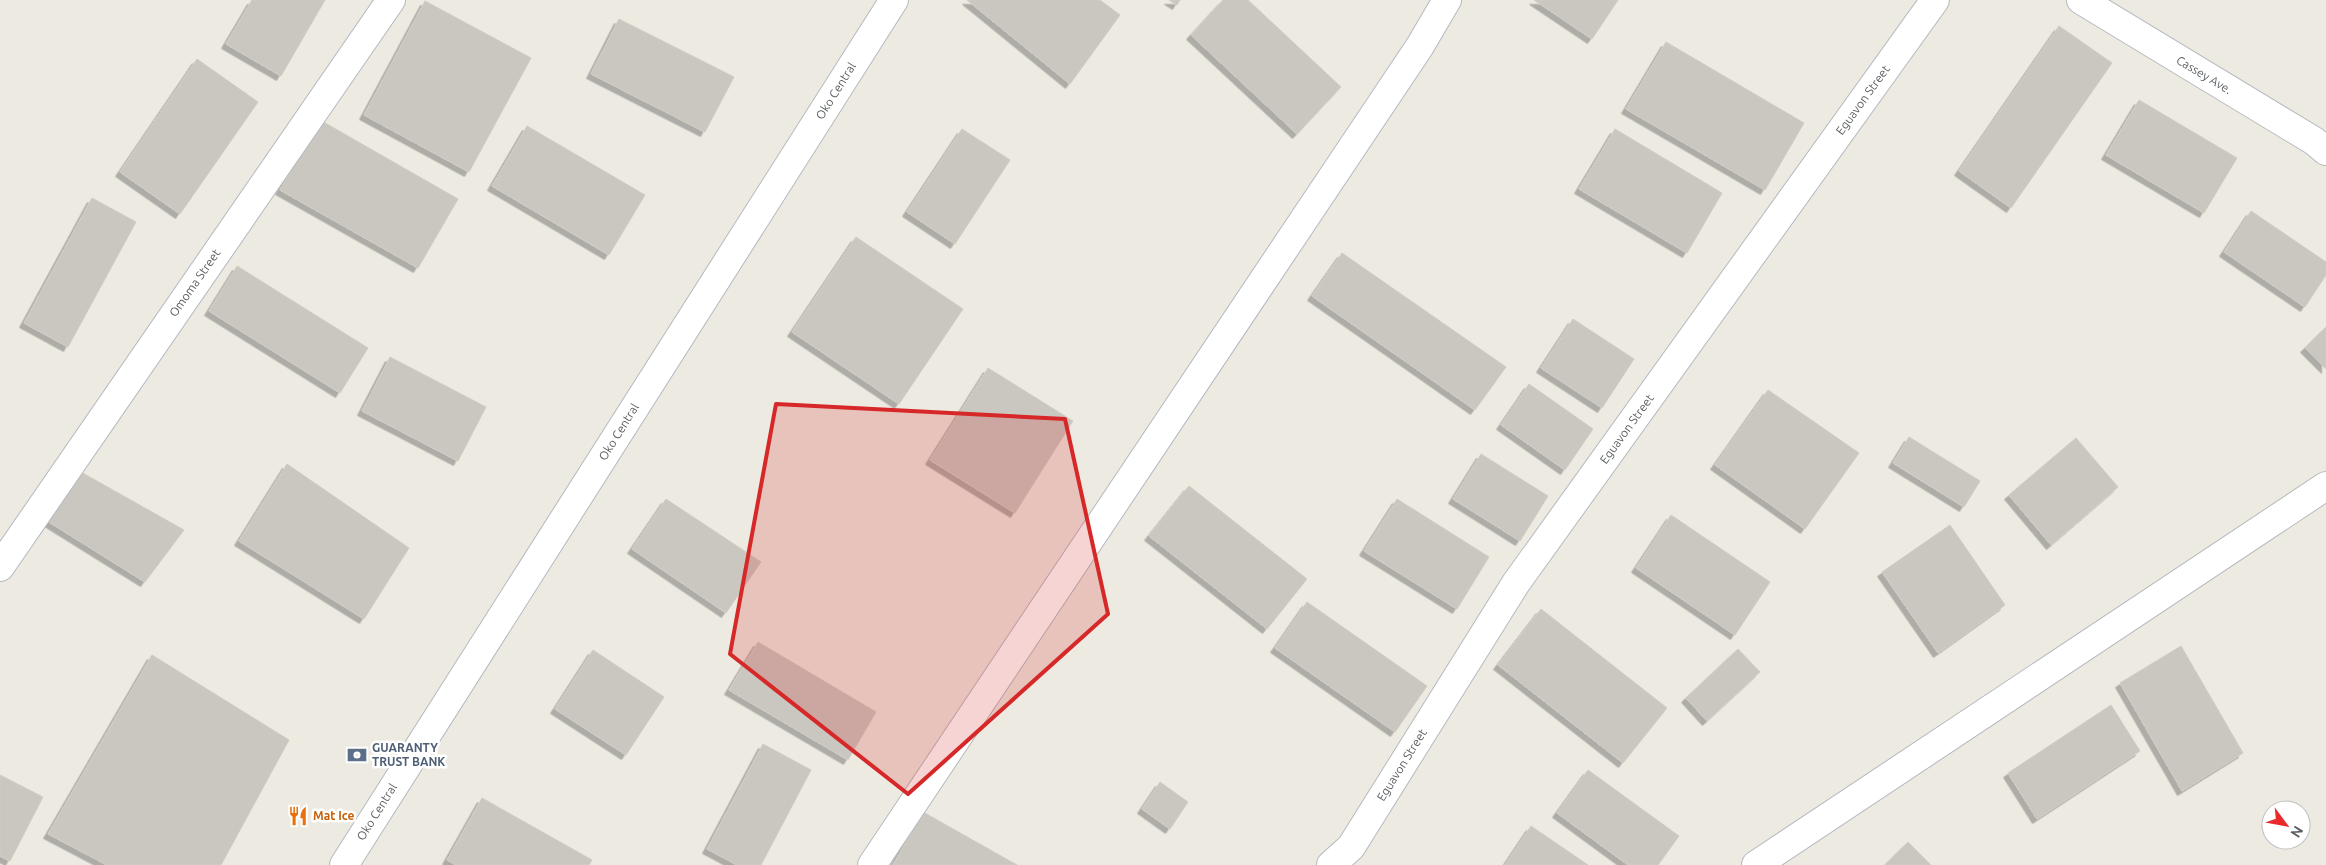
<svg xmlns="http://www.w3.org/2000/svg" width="2326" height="865" viewBox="0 0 2326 865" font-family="Ubuntu,sans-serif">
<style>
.building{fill:#cac7c1;stroke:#d2cbc0;filter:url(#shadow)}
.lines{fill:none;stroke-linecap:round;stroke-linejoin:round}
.minor-casing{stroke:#b5b9bd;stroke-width:30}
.minor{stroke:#fff;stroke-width:28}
.marked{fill:#d62828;fill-opacity:0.2;stroke:#d62828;stroke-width:4;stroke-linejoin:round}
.labels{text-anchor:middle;stroke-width:5;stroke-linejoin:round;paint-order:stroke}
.street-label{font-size:12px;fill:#5a5f63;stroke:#fff}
.service-label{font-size:12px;font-weight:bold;fill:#4e5e75;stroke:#fff;text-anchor:start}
.food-label{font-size:12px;font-weight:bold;fill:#c56008;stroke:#fff;text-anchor:start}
</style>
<defs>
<filter id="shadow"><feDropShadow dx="-4.5" dy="4.5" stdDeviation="0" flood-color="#0004"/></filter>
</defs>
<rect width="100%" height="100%" fill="#edeae2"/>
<path class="building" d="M252,0H325L281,76L226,44Z
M967,0H1100L1120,15L1070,84Z
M1169,0H1180L1177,5Z
M1223,0H1248L1341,87L1297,134L1191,35Z
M1534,0H1618L1592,39Z
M425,1L531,58L469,172L364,115Z
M619,19L734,77L705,132L591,74Z
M2059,26L2112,63L2011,208L1959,171Z
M1666,42L1804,123L1765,190L1626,109Z
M197,59L258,102L180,214L120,172Z
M2139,100L2237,158L2204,213L2106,155Z
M320,120L458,199L418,268L280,190Z
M527,126L645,195L609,255L492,186Z
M962,129L1010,160L955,244L907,212Z
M1615,129L1722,193L1687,253L1579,189Z
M92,198L136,222L68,347L24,323Z
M2251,211L2326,262V275L2305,307L2224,252Z
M856,237L963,309L899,404L792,332Z
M1342,253L1506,367L1475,410L1312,296Z
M237,266L368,348L340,393L209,311Z
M1573,319L1634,359L1602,408L1541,368Z
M2326,327V369L2305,348Z
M390,357L486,407L458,461L362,411Z
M988,368L1073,421L1015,513L930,460Z
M1529,384L1593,429L1565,470L1501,425Z
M1768,390L1859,453L1805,529L1715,465Z
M1909,437L1980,481L1964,507L1893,463Z
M2076,438L2118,487L2051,545L2009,495Z
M1481,454L1548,496L1520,541L1453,499Z
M287,464L409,548L364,619L239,541Z
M72,467L184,530L145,582L41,517Z
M1189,486L1307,579L1267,629L1149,536Z
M666,499L761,562L726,613L632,549Z
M1397,499L1489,557L1457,609L1364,551Z
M1671,515L1770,582L1735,635L1636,568Z
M1950,525L2005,605L1938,653L1882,572Z
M1307,602L1427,686L1395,732L1275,648Z
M1541,609L1667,708L1623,763L1498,665Z
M758,642L876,712L848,760L729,690Z
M2181,646L2243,753L2182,791L2120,683Z
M1738,649L1760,672L1707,721L1686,698Z
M593,650L664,697L626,755L555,709Z
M152,655L289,740L221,865H107L48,834Z
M2111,705L2140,751L2037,819L2008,773Z
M763,744L811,770L761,865H737L707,849Z
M1588,770L1679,836L1658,865H1628L1557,813Z
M0,775L43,797L10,861L0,856Z
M1160,782L1188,802L1170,829L1142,809Z
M482,798L592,860L589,865H456L447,860Z
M923,812L1017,865H893Z
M1531,826L1588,865H1505Z
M1908,842L1931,865H1885Z"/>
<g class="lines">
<defs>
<path id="minor" d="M2081,0L2314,141L2326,151
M0,567L391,0
M344,865L894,0
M872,865L1420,46L1447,0
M1331,865L1351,847L1516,583L1935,0
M1756,865L2326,486"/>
</defs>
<use href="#minor" class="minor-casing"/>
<use href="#minor" class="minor"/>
</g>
<path class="marked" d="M776,404L1065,419L1108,614L908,794L730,654Z"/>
<defs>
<symbol id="bank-bare" viewBox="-9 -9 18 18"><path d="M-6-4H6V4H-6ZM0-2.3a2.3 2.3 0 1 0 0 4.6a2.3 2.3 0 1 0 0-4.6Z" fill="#5c6f8a" stroke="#fff" stroke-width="2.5" paint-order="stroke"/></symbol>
<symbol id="restaurant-bare" viewBox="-9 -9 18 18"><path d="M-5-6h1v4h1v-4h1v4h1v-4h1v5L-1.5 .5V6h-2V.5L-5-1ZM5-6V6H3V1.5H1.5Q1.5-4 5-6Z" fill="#e8710a" stroke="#fff" stroke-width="2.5" paint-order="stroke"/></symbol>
</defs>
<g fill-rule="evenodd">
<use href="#bank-bare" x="343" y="741" width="28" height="28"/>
<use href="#restaurant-bare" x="284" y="802" width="28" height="28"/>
</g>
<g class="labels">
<g class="street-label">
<text transform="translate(2204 75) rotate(31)" y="4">Cassey Ave.</text>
<text transform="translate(836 91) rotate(-58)" y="4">Oko Central</text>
<text transform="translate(1863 100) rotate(-54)" y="4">Eguavon Street</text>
<text transform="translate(195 283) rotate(-55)" y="4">Omoma Street</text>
<text transform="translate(1627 429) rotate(-54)" y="4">Eguavon Street</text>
<text transform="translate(619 432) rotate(-58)" y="4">Oko Central</text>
<text transform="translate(1402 765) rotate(-58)" y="4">Eguavon Street</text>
<text transform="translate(377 812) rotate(-58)" y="4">Oko Central</text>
</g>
<g class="service-label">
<text x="372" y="752">GUARANTY<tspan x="372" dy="14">TRUST BANK</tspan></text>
</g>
<g class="food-label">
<text x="313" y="820">Mat Ice</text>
</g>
</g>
<g transform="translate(2286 825) rotate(122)"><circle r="24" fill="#ffffff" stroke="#bdbfc1"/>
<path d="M0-4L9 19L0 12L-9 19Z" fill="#ea2b2e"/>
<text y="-8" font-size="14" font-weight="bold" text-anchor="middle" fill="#5a5f63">N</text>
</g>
</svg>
